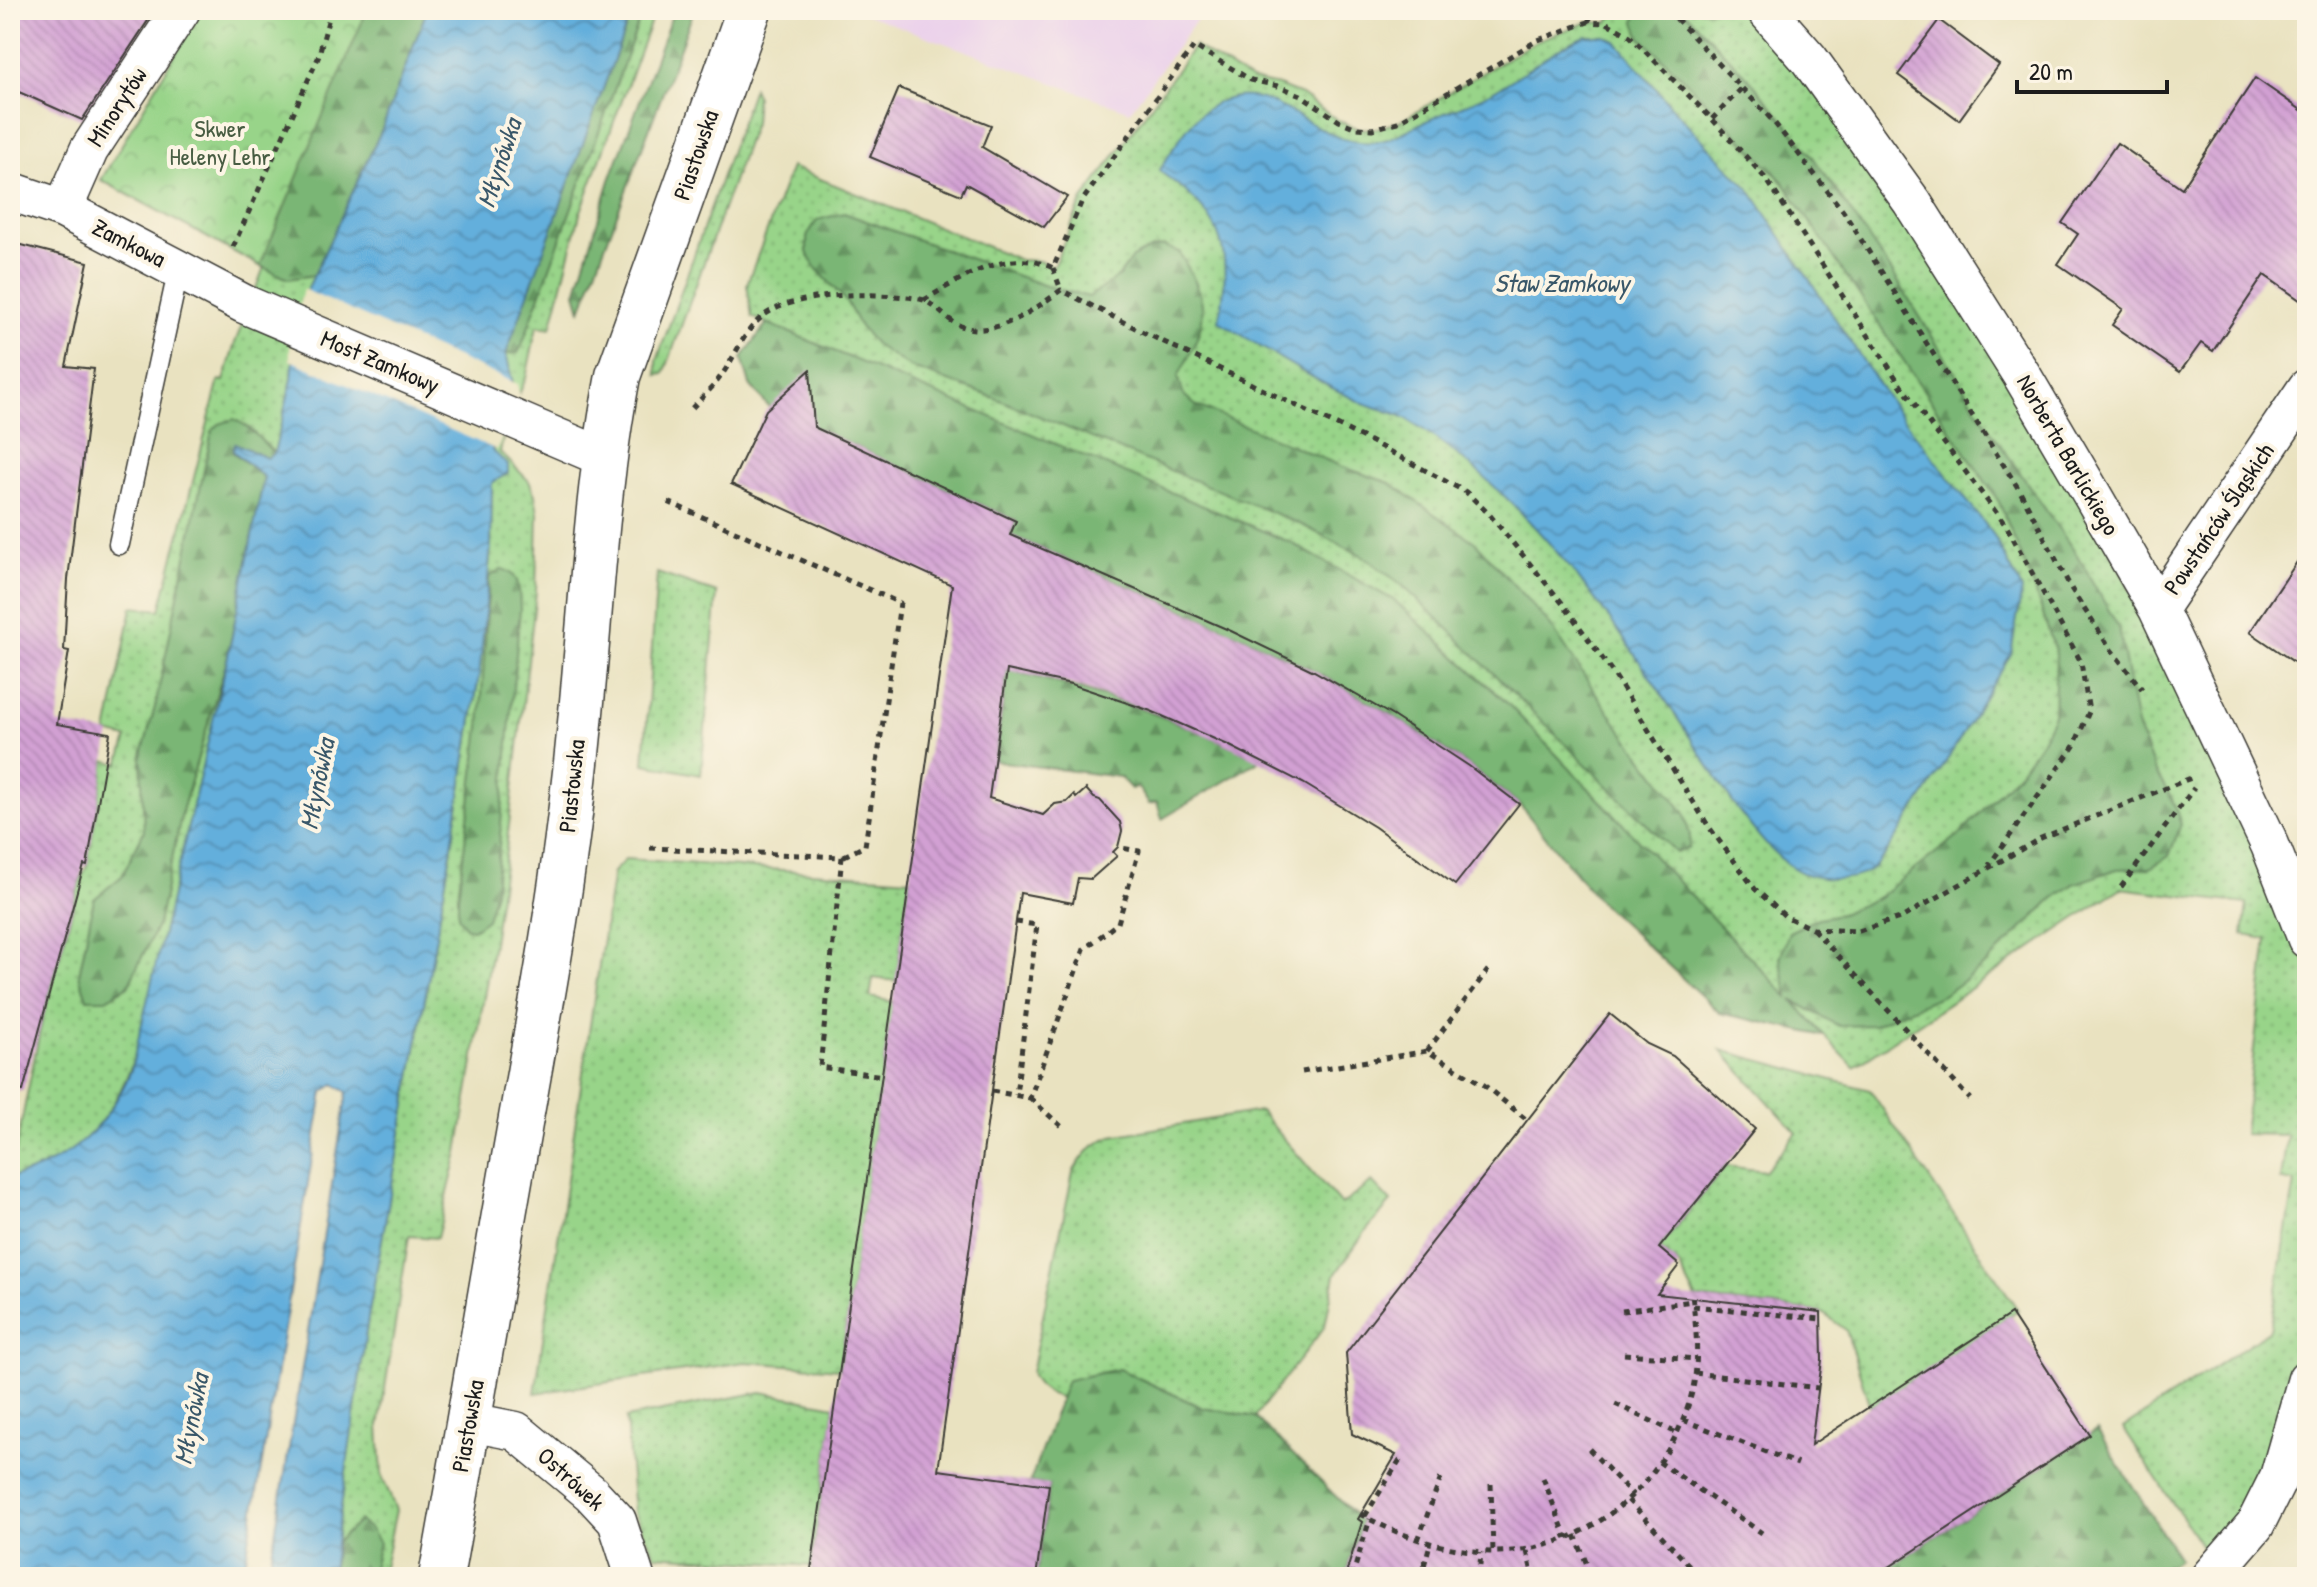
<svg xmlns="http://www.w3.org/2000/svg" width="2317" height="1587" viewBox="0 0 2317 1587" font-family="'Patrick Hand',sans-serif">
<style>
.built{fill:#ebd1eb}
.grass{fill:url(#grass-dots);stroke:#5a7852;stroke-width:2}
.forest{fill:url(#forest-firs);stroke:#4b6948;stroke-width:2}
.park{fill:url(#park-crowns);stroke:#5a7852;stroke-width:2}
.water{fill:url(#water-waves);stroke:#40667c;stroke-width:2}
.pier{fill:#e9e2c0}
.building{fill:url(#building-back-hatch)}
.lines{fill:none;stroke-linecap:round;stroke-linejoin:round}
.service-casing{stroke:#3b3a35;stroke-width:23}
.minor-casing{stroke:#3b3a35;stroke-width:41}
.tertiary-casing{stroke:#3b3a35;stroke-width:47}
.path{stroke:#3b3a35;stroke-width:5;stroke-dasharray:6 6;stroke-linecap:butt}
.service{stroke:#fff;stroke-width:20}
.minor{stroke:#fff;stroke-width:38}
.tertiary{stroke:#fff;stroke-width:44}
.labels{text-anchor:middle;stroke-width:8;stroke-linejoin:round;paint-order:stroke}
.street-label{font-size:24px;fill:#1c1c1c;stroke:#fcf5e5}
.park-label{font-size:24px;fill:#475c42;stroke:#fcf5e5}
.water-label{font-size:26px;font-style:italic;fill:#395769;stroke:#fcf5e5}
</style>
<defs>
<pattern id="grass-dots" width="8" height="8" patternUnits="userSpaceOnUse" patternTransform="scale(2)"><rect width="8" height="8" fill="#98d489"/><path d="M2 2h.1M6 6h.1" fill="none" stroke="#82b576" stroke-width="1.8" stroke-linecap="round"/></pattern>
<pattern id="forest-firs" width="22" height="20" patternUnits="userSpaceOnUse" patternTransform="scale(2)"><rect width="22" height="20" fill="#7ab675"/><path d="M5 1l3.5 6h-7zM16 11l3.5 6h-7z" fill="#63935f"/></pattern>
<pattern id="park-crowns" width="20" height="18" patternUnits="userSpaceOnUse" patternTransform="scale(2)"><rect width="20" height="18" fill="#98d489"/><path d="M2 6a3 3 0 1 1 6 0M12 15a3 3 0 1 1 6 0" fill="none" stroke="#82b576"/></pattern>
<pattern id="water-waves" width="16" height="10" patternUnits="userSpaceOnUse" patternTransform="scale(2)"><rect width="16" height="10" fill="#64afdc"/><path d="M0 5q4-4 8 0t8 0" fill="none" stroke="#528eb2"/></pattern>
<pattern id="building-back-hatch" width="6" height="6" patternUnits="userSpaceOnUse" patternTransform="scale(2)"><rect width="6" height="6" fill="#d2a0d3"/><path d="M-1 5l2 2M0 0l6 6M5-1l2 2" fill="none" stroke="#b489b5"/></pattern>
</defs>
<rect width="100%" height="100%" fill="#fcf5e5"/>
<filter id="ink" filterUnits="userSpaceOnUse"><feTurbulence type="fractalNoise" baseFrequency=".0125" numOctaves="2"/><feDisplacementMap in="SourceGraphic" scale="16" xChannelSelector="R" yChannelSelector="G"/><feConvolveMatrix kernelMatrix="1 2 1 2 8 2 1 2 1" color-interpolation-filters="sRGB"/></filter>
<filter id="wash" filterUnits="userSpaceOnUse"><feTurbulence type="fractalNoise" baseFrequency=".006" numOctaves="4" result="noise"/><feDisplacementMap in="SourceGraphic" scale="32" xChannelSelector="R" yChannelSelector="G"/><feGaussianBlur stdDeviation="1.8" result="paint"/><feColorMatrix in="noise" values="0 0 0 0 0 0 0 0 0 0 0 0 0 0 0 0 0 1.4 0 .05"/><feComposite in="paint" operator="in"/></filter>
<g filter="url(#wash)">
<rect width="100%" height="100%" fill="#e9e2c0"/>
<path class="built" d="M854,10H1204L1130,111Z"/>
<path class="grass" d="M632,10H655L580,214L551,328L537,326L526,378L506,425L500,452L529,481L535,495L538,513L536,592L505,859L493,943L458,1152L437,1238L409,1236L379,1426L382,1476L396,1510L382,1577H331L368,1318L451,852L480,669L491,545L492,483L508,472V465L492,451L516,396L506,354Z
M1618,10H1766L2021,374L2307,939V1379L2217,1570L2123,1428L2270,1330L2295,1182L2281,1180L2287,1135L2244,1134L2267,939L2243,935L2247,904L2121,888L1854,1067L1507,703L1395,601L1289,542L752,317L747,284L791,167L1020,260L1039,261L1053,267L1082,201L1194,46L1251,80L1278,86L1301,95L1339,121L1357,128L1373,129L1399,122L1538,40L1588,22L1607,23Z
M753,88L756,95L754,123L664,374L657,375V360Z
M264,267L288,278L314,275L307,290L294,345L292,379L274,453L264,477L227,660L139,1044C116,1115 85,1158 10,1178L42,1021L80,881L87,866L105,760L119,764L127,738L107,733L132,607L160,610L219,380L224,381L235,343Z
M657,573L717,593L701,775L644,764Z
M626,859L910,879L896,981L873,978L870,997L893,1002L840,1369L745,1362L535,1393L613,872Z
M1721,1050L1870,1090L2018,1310L1870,1407L1846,1330L1821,1312L1696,1298L1679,1265L1659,1248L1726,1166L1765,1171L1797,1133Z
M1260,1111L1341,1205L1372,1182L1391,1202L1365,1232L1335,1275L1325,1326L1255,1417L1203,1408L1119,1369L1068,1380L1061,1398C1049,1394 1035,1387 1031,1373L1073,1172C1084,1154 1092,1144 1112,1136Z
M761,1392L835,1406L811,1566L655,1555L634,1513L626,1418Z"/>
<path class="forest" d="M235,10H425L426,12L382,129L314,275L288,279L260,266Z
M632,10H643L522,345L518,353L506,354Z
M674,10H694L581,310L576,293L610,180Z
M1638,10H1683L1750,80L1811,154L1894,275L1989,428L2077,555L2119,628L2137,726L2155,771L2172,799L2181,824L2169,856L2150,868L2117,869L2074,884L2049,902L1985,965L1945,994L1874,1025L1839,1026L1792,1000L1825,1036L1720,1013L1597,899L1519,804L1469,766L1393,716L1314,671L1231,631L1010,535L1016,521L768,406L750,385L742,358L767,323L1289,542L1395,601L1507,703L1788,997L1780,958L1789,932L1818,918L1841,914L1879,897L1960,834L2020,771L2042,740L2054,715L2056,654L2034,587L1999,502L1783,182L1683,78L1641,38L1635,22Z
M844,213L1046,286L1089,297L1119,276L1132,258L1152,248L1164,246L1179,252C1213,308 1208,321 1178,377L1184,395L1195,405L1343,467L1390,483L1476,543L1551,626L1614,720L1684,812L1690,836L1689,847L1676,853L1434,615L1402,585L1361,555L1300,524L995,398L910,367L877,346L860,327L846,301L814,266L807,252V236L817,220Z
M234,419L248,427L274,453L267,459L235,444L233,452L264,477L227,660L183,808L158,924L128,986L106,999H87L79,975L94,899L122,876L144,831L141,758L155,707L212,431L219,424Z
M502,569C522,574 519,592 520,609L495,891L487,919L473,929L466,928L458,916V896L480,727L489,577Z
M1007,670C1095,690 1179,719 1260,760L1162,819L1157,802L1149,804L1137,786L1131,789L1120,777L995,761Z
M1119,1369L1203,1408L1255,1417L1362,1522L1345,1577H1036L1049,1486L1030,1482L1067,1380Z
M2097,1430L2179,1559L2153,1577H1874Z
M359,1521L369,1528L379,1543L371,1577H331L337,1542Z"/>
<path class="park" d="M201,10H367L260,266L101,180Z"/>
<path class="water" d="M427,10H632L506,354L516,396L492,450L508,465V473L492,483L491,545L480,669L451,852L368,1318L331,1577H268L347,1092L334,1084L323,1092L243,1577H10V1178C71,1162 108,1126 131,1070L227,660L264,477L233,451L235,443L267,458L274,453L292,379L294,345L307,290L382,129Z
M1586,36H1605L1616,41L1677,113L1751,191L1893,406L1993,534L2022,589L2011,654L1941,770L1885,855C1879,861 1874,869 1867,872C1848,883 1813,880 1795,869C1771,854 1752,828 1735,806C1642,666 1554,511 1407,419C1392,410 1372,408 1356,400C1309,377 1264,349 1219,321C1234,245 1221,214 1159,171C1172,151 1185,127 1203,112C1270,59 1318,160 1385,140C1398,136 1411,128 1424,122C1448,111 1474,102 1497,89C1528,72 1551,49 1586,36Z"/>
<path class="pier" d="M303,289L517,384L520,397L497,450L290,360V345Z"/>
<g id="blocks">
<path class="building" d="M10,10H155L82,120L10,88Z
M1939,20L1999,65L1959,120L1898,75Z
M2255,78L2307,114V305L2264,275L2213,351L2201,343L2180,372L2112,325L2123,309L2058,264L2078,234L2062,223L2117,143L2182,188Z
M899,88L991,125L982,147L1067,197L1044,227L966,184L961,195L870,157Z
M10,242L88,262L66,366L94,369L68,579L64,650L69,651L57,724L110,733L87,866L84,865L23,1091L10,1090Z
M810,370L814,427L1016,521L1010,535L1231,631L1314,671L1393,716L1469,766L1519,804L1455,885L1375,827L1303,783L1228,745L1151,711L1071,684L1007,670L989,798L1043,815L1055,804L1067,802L1074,795L1076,798L1086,789L1094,798L1100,800L1120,822L1122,831L1118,847L1113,852L1117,856L1091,879L1078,878L1073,903L1020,893L938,1470L1049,1485L1036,1577H810L952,585L731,484L766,410Z
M2307,547V671L2250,632Z
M1610,1014L1647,1044L1673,1056L1755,1129L1659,1248L1679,1265L1657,1294L1821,1312L1822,1360L1811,1445L2011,1314L2090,1435L1874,1577H1345L1362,1522L1358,1519L1396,1455L1352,1434L1346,1353Z"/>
</g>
</g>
<g filter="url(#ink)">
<use href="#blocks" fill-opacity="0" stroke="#3b3a35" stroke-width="2"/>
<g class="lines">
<defs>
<path id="service" d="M119,544L179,268"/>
<path id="minor" d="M1766,10L1809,59L1912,202L2021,374L2091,493L2158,609L2270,845L2307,939
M10,191L63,209L244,304L605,458
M63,209L89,150L181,10
M2158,609L2307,388
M470,1422L516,1431L591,1493L617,1521L635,1577
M2210,1577L2255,1525L2279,1477L2307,1379"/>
<path id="tertiary" d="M441,1577C465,1447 486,1316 509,1186C532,1054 558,922 573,789C590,651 592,512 618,376L749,10"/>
</defs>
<use href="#service" class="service-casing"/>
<use href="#minor" class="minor-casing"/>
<use href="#tertiary" class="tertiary-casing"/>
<path class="path" d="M1668,10L1773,121L1843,211L2020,491L2072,590L2109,647L2142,689
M1588,22L1594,10
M1712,119L1742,88
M233,247L318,58L331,10
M1053,268L1061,290
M924,300C962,278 1009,246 1053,268L1082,201L1194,46L1251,80L1278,86L1301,95L1339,121L1357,128L1373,129L1398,122L1538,40L1588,22L1607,23L1630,36L1712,119L1767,180L1902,387L2007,527L2081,662L2089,712L2074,746L1989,865
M692,408C701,398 713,388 721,376C736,356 742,333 763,316C796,291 880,292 920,299C931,301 944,317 955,323C990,343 1034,310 1061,290L1141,331L1368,440L1466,492L1489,514L1563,604L1613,673L1709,827L1755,889L1785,916L1812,929L1859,931L1903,917L2041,838L2191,778
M668,502L900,603L865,846L842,857
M650,848L842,857L820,1067L883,1076
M2121,887L2194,788
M1016,922L1037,925L1016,1095
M1813,929L1970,1099
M1427,1051L1488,970
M1302,1072L1427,1051L1484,1085L1527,1120
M992,1091L1030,1098L1084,949L1118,923L1139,851L1122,848
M1030,1098L1062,1127
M1693,1306L1821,1319
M1622,1311L1692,1301
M1624,1354L1697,1359
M1695,1373L1818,1388
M1615,1404L1677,1433
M1683,1420L1798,1464
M1589,1449L1633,1495
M1659,1462L1762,1533
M1543,1478L1567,1539
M1491,1484L1493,1553
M1628,1500L1700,1577
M1360,1514C1457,1568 1565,1570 1644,1483C1666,1458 1684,1425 1692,1392C1700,1360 1696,1327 1692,1295
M1365,1516L1401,1458
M1575,1535L1592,1577
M1418,1540L1442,1475
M1527,1551L1533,1577
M1352,1577L1370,1519
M1421,1577L1430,1544
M1479,1577L1481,1552"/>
<use href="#service" class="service"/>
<use href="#minor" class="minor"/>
<use href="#tertiary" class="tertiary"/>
</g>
</g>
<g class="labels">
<g class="street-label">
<text transform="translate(117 107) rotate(-57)" y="8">Minorytów</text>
<text transform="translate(696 155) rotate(-71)" y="8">Piastowska</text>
<text transform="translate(129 243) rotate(27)" y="8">Zamkowa</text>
<text transform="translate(380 362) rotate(23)" y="8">Most Zamkowy</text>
<text transform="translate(2068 455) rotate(60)" y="8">Norberta Barlickiego</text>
<text transform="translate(2219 519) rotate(-56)" y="8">Powstańców Śląskich</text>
<text transform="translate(572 786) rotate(-84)" y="8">Piastowska</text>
<text transform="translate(468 1426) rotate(-80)" y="8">Piastowska</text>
<text transform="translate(571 1479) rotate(42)" y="8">Ostrówek</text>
</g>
<g class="park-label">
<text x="220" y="137">Skwer<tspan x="220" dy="28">Heleny Lehr</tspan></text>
</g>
<g class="water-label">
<text transform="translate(499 163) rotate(-72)" y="9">Młynówka</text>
<text x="1562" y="292">Staw Zamkowy</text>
<text transform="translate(317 784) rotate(-79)" y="9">Młynówka</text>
<text transform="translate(191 1419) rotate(-79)" y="9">Młynówka</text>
</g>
</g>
<rect width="2317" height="1587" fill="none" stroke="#fcf5e5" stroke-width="40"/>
<path d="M2017 80v12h150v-12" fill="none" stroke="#1c1c1c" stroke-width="4"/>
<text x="2029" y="80" font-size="24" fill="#1c1c1c" stroke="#fcf5e5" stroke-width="6" paint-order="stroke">20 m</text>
</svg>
